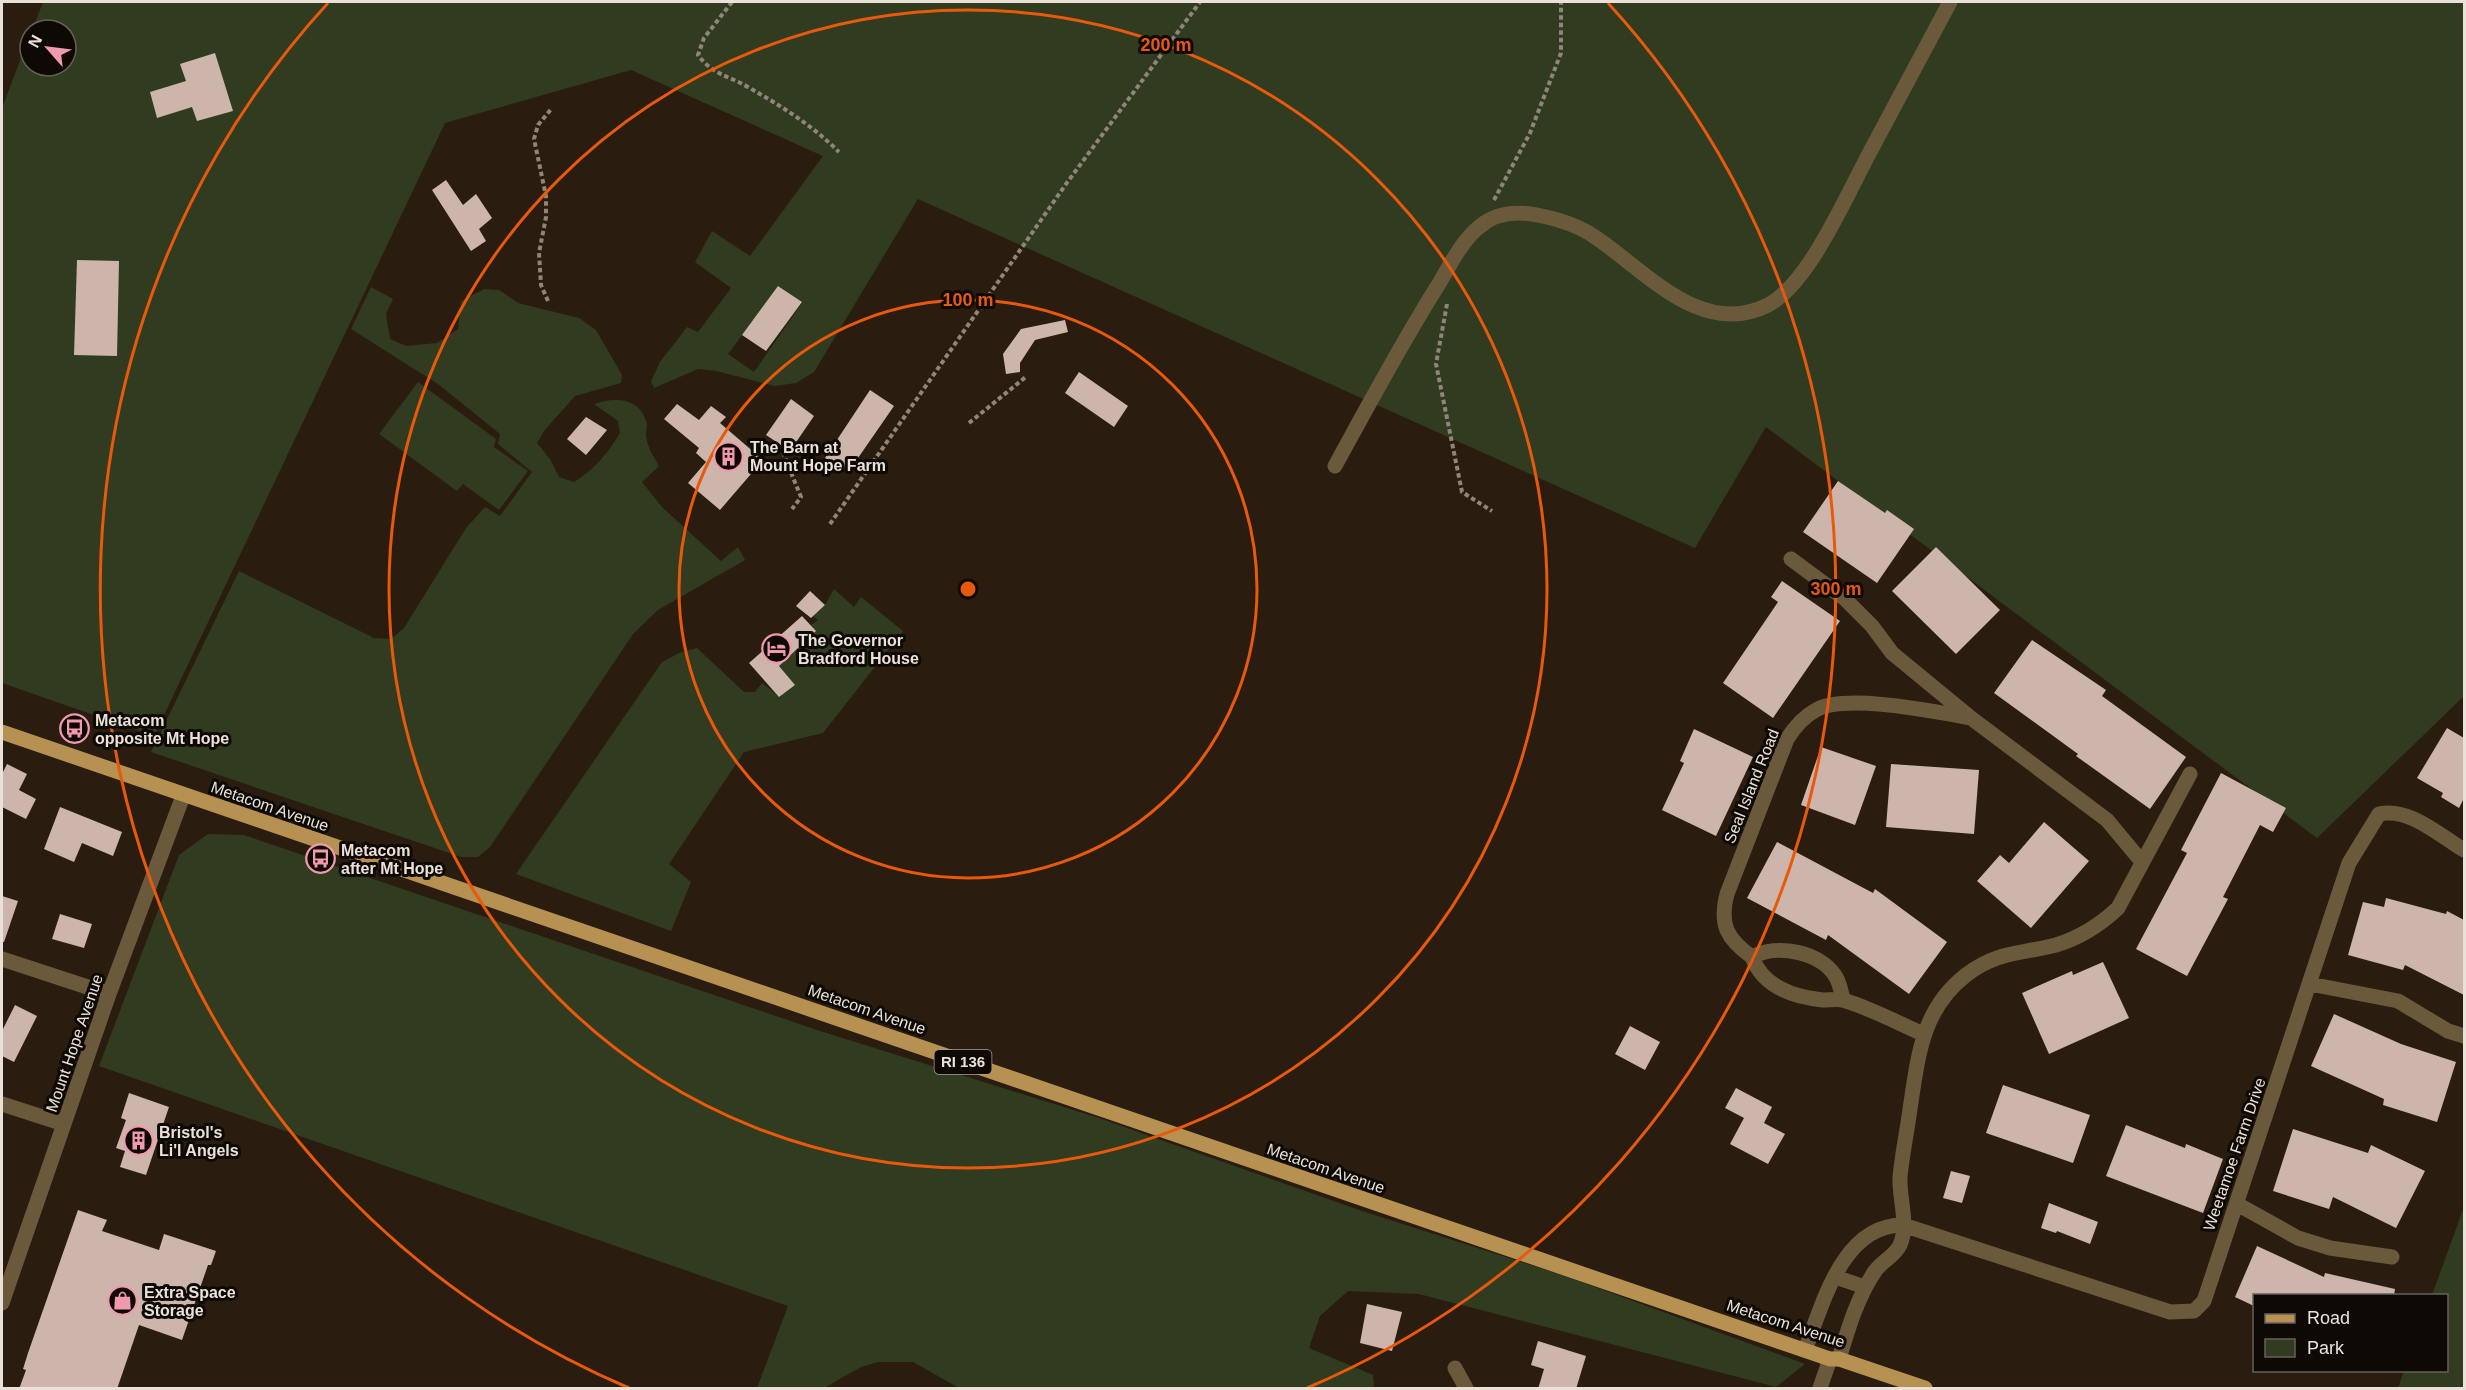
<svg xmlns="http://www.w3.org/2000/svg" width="2466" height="1390" viewBox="0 0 2466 1390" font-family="Helvetica,sans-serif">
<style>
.green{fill:#303b20;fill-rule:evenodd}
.building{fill:#cdb5ac}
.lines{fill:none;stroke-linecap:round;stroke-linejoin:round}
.path{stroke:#90857a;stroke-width:4;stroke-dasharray:4.5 3;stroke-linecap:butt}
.minor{stroke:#6b593b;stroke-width:15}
.major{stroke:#b79151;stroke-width:15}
.ring{fill:none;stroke:#e8590c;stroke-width:3}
.labels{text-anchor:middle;stroke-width:6;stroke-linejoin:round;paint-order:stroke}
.shield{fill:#0e0904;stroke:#a8a199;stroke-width:1.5}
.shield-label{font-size:15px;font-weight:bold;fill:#eae2d9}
.poi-label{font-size:16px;font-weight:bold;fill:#eae2d9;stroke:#0e0904;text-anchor:start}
.street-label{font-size:16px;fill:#eae2d9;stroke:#0e0904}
.centre{fill:#e8590c;stroke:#0e0904;stroke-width:3}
.ring-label{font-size:18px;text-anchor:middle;font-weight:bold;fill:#e8590c;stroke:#0e0904;stroke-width:6;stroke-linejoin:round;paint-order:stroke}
</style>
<rect width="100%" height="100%" fill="#2a1d10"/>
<path class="green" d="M43,2H2464V700L2462,698L2317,838L1766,427L1695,548L918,199L814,372L796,383L775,386L716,371L698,369L654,388L651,381L660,362L687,327L698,332L731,288L695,262L712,231L750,256L823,156L631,70L445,123L154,736L2,683V108L30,34V66H66V30H32ZM779,286L802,303L754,372L728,354Z
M371,287L393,299L386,314L390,339L406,346L437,343L458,329L461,301L484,289L499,290L518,303L579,318L596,330L622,375L621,383L575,396L544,431L537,443L550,459L559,477L574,482C594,470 608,453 620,433L618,421L594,404C613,397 639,397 646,421C648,425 646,431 646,436C648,448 653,456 659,466L642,482L662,507L721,561L738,547L745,560L658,610L633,634L490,847L478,857H461L151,752L239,571L374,638L391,639L404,628L466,528L485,507L500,516L532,472L498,444L500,434L438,384L351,329Z
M418,382L496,439L494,447L528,471L499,510L463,484L457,491L379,434Z
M834,589L854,607L861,597L903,631L823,733L744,752L669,864L691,882L671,931L516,874L662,662L679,653L697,648L744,692H755L762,683L779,696L795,685L779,666L815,631L811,625L818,620L813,616L825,605Z
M208,834L244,835L820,1031L1096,1117L1362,1211L1565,1276L1805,1364L1776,1387L1419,1294L1348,1291L1320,1316L1309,1348L1373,1375L1374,1388H959L913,1362H878L861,1367L824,1388H757L788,1306L99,1066L179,855Z
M2464,1207V1388H2398L2404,1371L2446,1370V1296L2432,1295Z"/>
<path class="building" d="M215,53L233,111L197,121L192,107L157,118L150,92L186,81L180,64Z
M446,180L463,205L476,194L492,218L479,229L486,241L471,251L432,190Z
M77,260L119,261L117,356L74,355Z
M778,286L802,302L766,351L742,335Z
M1065,320L1068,332L1035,340L1020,363V372L1006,374L1003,354L1021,329Z
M1079,372L1128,406L1114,427L1065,393Z
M870,390L894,406L849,471L825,458Z
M791,399L814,416L790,451L766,435Z
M677,404L699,420L711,406L726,417L720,423L763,460L720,510L688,483L706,462L696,453L699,448L664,419Z
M586,417L607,430L586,455L567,439Z
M1838,481L1885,513L1887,510L1914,529L1877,583L1803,532Z
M1936,547L2000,610L1956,654L1892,591Z
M1782,581L1840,621L1773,718L1723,683L1778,602L1771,597Z
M810,591L825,605L811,618L796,606Z
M802,616L816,631L779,666L795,685L779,697L749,663Z
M2032,640L2106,690L2102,696L2186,757L2150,809L2076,756L2078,754L1994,693Z
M2447,728L2464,738V798L2459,808L2441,797L2443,793L2417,778Z
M1694,729L1753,757L1716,836L1662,810L1684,763L1680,761Z
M1821,747L1876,766L1855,825L1801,805Z
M7,764L27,774L19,790L36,799L26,819L2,807V774Z
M1891,764L1979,770L1974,834L1886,827Z
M2221,773L2286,808L2273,832L2260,825L2223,897L2228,899L2187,976L2136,949L2187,853L2181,850Z
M60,807L122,832L113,856L82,843L74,862L44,849Z
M2044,822L2089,861L2031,928L1977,881L2000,855L2009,863Z
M1777,842L1873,893L1875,889L1947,942L1909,994L1828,935L1826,940L1747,898Z
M2,896L18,901L4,942H2Z
M2386,898L2446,914L2447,911L2464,920V995L2405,965L2403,970L2348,955L2363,902L2384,907Z
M60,914L92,924L84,948L52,939Z
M2103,962L2129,1018L2049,1054L2022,993L2072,971L2073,975Z
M15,1005L37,1016L14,1062L2,1056V1031Z
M2334,1014L2401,1044L2456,1062L2437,1122L2383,1105L2384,1099L2311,1066Z
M1630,1026L1660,1042L1645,1070L1615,1054Z
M2003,1085L2090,1115L2073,1163L1986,1133Z
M1736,1088L1772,1107L1764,1123L1785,1134L1768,1164L1730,1144L1744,1118L1725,1108Z
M129,1093L169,1107L146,1175L120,1167L125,1151L116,1148L126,1120L121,1118Z
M2126,1125L2185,1148L2186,1144L2223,1159L2203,1213L2106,1176Z
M2293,1129L2368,1153L2371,1145L2425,1171L2396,1228L2333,1197L2329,1209L2273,1191Z
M1951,1171L1970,1176L1962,1203L1943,1198Z
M2049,1203L2098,1222L2090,1244L2057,1231L2056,1233L2041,1228Z
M78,1210L107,1220L102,1231L159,1250L164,1234L216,1251L211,1265H208L182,1340L139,1325L117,1389H19L26,1370L23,1369L28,1353Z
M2257,1246L2324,1277L2325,1273L2395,1289L2394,1296H2254V1306L2235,1297Z
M1367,1304L1402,1312L1392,1351L1360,1343Z
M1538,1341L1586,1356L1576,1389H1538L1544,1369L1531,1365Z"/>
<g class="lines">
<path class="path" d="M732,2L704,38L698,55C713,75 727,75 748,87C781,106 812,125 839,152
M1494,200L1530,133L1561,53V2
M548,301L541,285L539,253L546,217V196L534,139L538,125L552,108
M1447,304L1436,364L1462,492L1492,511
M969,423L1027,376
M770,443L783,453L801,497L792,509
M830,524L1066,184L1200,2"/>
<path class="minor" d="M1335,466C1369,404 1402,342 1440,282C1451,263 1462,241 1479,227C1495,213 1517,211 1537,215C1558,219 1578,225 1595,237C1645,270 1701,339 1768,305C1810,283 1848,192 1871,150C1897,101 1924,51 1950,2
M1791,559L1845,599L1872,626L1892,653L1971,718L2107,820L2142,862
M1752,957C1763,987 1793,997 1823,1000C1830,1000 1839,998 1846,1001C1872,1009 1898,1023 1923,1034
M2,959L109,994
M2310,984L2398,1001L2448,1031L2464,1036
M1843,999C1841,992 1840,984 1836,977C1821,952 1777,943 1752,957C1727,939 1719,925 1727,894L1787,739C1794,728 1803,717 1816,710C1846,693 1936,712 1971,718
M2,1104L64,1124
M2237,1204L2298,1238L2330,1248L2392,1257
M1835,1277L1865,1287
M2,1303L109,994L183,796
M1805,1350C1823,1304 1842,1225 1903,1225L2170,1312L2194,1311L2204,1301L2349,863L2379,814C2409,807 2439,835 2464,850
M1839,1359C1848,1329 1857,1298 1875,1271C1882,1261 1895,1256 1900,1245C1909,1224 1899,1199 1900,1177C1902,1155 1907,1132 1910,1109C1918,1058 1921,1010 1966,975C1997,951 2022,954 2056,945C2079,938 2100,925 2118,908L2190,774
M1455,1368L1466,1388
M1820,1388L1830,1359"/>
<path class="major" d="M2,732L1830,1359H1839L1925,1388"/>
</g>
<g class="ring">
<circle cx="968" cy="589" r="289"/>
<circle cx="968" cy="589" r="579"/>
<path d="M629 1388A868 868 0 0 1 328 3M1608 3A868 868 0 0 1 1307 1388"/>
</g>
<defs>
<symbol id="building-ring" viewBox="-11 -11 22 22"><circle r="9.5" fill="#0e0904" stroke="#f29aad" stroke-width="1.5"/><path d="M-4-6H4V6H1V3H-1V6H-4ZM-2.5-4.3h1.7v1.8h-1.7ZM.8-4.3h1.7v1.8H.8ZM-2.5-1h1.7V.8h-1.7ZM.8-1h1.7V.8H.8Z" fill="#f29aad"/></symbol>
<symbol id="hotel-ring" viewBox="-11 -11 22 22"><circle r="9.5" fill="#0e0904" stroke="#f29aad" stroke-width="1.5"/><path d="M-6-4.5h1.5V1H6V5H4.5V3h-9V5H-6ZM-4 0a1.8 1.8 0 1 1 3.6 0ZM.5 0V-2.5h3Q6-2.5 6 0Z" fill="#f29aad"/></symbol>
<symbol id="bus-ring" viewBox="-11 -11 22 22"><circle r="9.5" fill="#0e0904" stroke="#f29aad" stroke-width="1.5"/><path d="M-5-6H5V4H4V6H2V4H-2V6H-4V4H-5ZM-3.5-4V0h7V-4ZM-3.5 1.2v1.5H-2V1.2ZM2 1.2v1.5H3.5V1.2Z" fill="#f29aad"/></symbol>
<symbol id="shop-ring" viewBox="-11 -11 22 22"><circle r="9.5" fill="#0e0904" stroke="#f29aad" stroke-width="1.5"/><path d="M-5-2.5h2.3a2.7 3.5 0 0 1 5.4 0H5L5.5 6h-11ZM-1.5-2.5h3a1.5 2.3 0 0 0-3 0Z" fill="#f29aad"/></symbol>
</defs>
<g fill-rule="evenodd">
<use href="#building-ring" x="712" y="440" width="33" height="33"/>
<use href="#hotel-ring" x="760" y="632" width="33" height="33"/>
<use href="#bus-ring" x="58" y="712" width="33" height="33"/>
<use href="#bus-ring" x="304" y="842" width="33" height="33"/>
<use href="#building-ring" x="122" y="1124" width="33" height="33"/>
<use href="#shop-ring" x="106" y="1284" width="33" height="33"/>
</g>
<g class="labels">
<rect class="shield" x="934.5" y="1050" width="57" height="24" rx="4.5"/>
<g class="shield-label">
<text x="963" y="1067">RI 136</text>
</g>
<g class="poi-label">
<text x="750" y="453">The Barn at<tspan x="750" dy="18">Mount Hope Farm</tspan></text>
<text x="798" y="646">The Governor<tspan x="798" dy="18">Bradford House</tspan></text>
<text x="95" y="726">Metacom<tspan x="95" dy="18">opposite Mt Hope</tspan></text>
<text x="341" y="856">Metacom<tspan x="341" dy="18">after Mt Hope</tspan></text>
<text x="159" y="1138">Bristol's<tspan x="159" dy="18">Li'l Angels</tspan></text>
<text x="144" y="1298">Extra Space<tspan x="144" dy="18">Storage</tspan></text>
</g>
<g class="street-label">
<text transform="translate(1751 786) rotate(-68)" y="6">Seal Island Road</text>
<text transform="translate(270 806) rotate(19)" y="6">Metacom Avenue</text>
<text transform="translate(867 1009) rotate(19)" y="6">Metacom Avenue</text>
<text transform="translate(74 1043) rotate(-71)" y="6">Mount Hope Avenue</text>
<text transform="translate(2234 1154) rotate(-71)" y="6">Weetamoe Farm Drive</text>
<text transform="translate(1326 1168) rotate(19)" y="6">Metacom Avenue</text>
<text transform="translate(1786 1323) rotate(18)" y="6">Metacom Avenue</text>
</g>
</g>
<circle cx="968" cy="589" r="9" class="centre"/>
<g class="ring-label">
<text x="1166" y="51">200 m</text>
<text x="968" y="306">100 m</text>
<text x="1836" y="595">300 m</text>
</g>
<rect width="2466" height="1390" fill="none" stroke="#eae2d9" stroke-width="6"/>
<rect x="2253" y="1294" width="195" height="78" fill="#0e0904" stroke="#666059" stroke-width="1.5"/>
<rect x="2265" y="1314" width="30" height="9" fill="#b79151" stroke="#666059" stroke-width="1.5"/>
<text x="2307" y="1324" font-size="18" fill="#eae2d9">Road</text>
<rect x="2265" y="1339" width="30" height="18" fill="#303b20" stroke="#666059" stroke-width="1.5"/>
<text x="2307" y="1354" font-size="18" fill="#eae2d9">Park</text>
<g transform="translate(48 48) rotate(298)"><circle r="28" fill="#0e0904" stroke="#666059" stroke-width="1.5"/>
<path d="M0-4.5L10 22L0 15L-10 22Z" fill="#f29aad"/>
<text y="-9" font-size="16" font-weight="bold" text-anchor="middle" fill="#eae2d9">N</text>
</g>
</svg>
